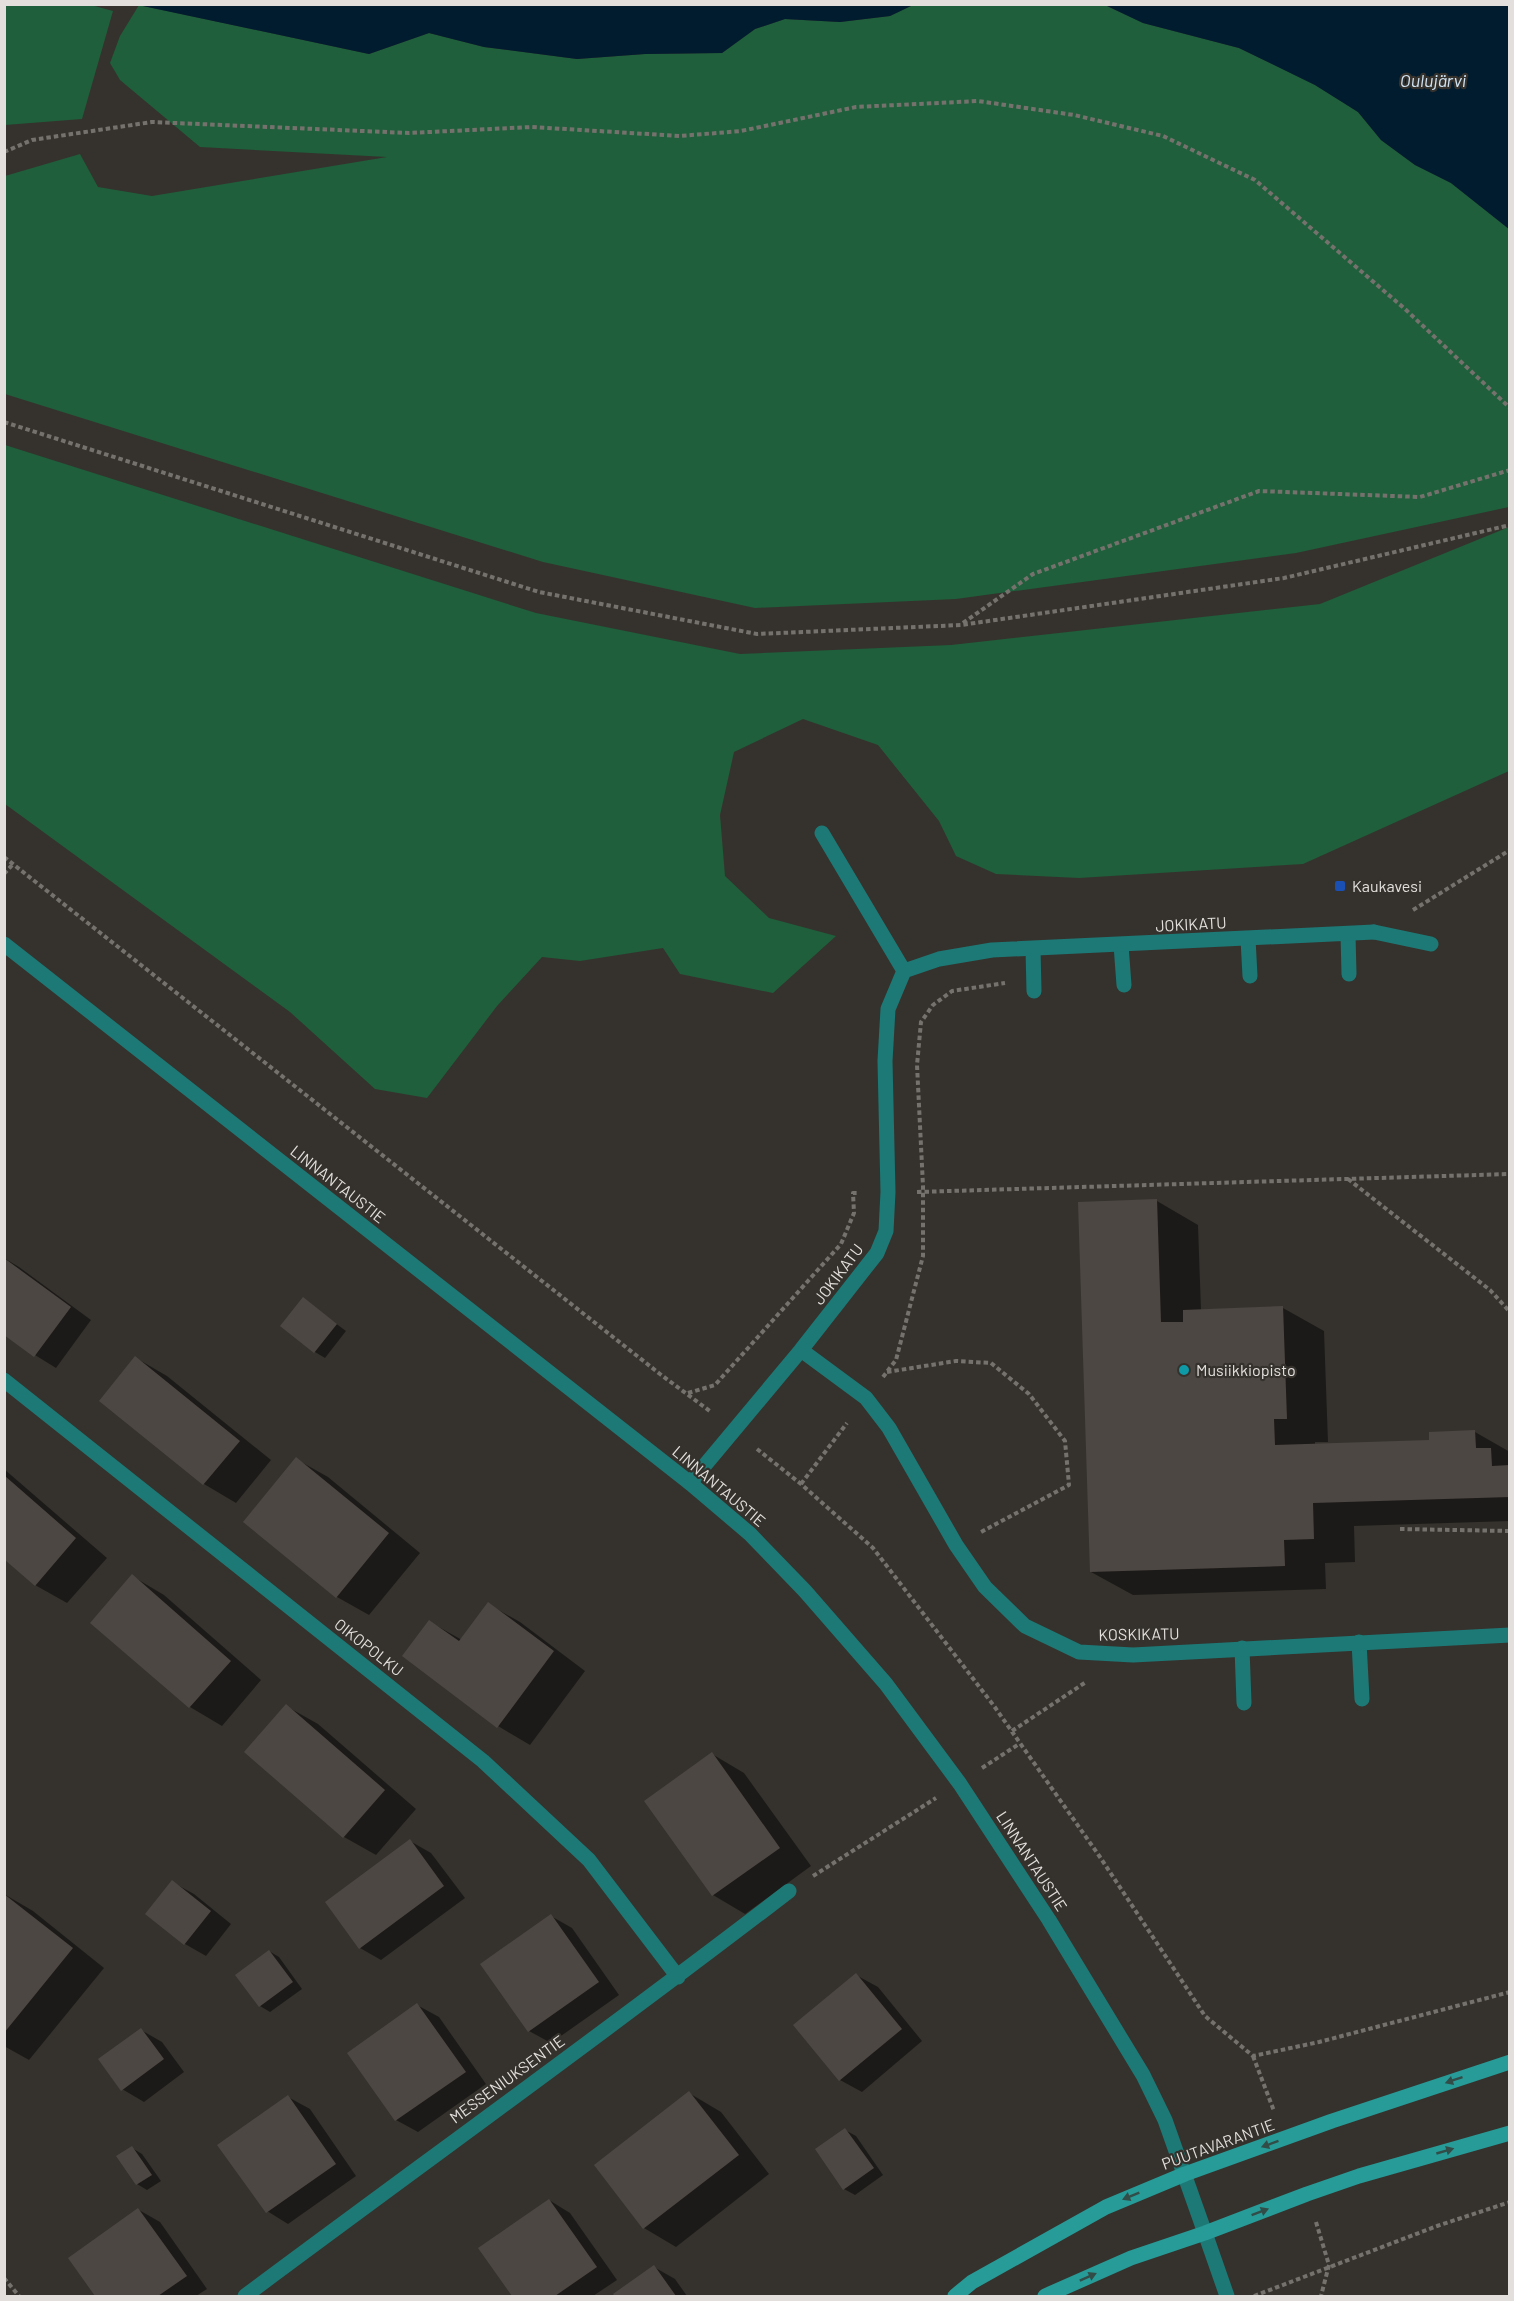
<svg xmlns="http://www.w3.org/2000/svg" width="1514" height="2301" viewBox="0 0 1514 2301" font-family="Barlow,sans-serif">
<style>
.green{fill:#1f5f3b}
.water{fill:#021c2f}
.shadow{fill:#0007}
.building{fill:#4d4743}
.lines{fill:none;stroke-linecap:round;stroke-linejoin:round}
.path{stroke:#75726d;stroke-width:4;stroke-dasharray:4.5 3;stroke-linecap:butt}
.service{stroke:#1d7976;stroke-width:15}
.minor{stroke:#1d7976;stroke-width:15}
.tertiary{stroke:#1d7976;stroke-width:15}
.secondary{stroke:#279b98;stroke-width:15}
.oneway{fill:#324c48}
.transit-dot{fill:#1a4fb4;stroke:#35322d;stroke-width:2}
.culture-dot{fill:#0f9aa8;stroke:#35322d;stroke-width:2}
.labels{text-anchor:middle;stroke-width:4.5;stroke-linejoin:round;paint-order:stroke}
.poi-label{font-size:16px;fill:#e2dfdc;stroke:#35322d;text-anchor:start}
.street-label{font-size:16px;fill:#e2dfdc;stroke:#35322d}
.water-label{font-size:18px;font-style:italic;fill:#cfe3f3;stroke:#35322d}
</style>
<rect width="100%" height="100%" fill="#35322d"/>
<path class="green" d="M5,4L91,5L113,11L82,119L5,125Z
M139,5L369,54L429,33L484,47L577,59L645,54L722,53L755,29L785,19L840,22L890,16L913,5H1105L1143,23L1239,48L1315,85L1358,112L1381,140L1415,165L1451,183L1509,229V507L1296,553L956,599L755,608L543,562L5,394V176L80,154L98,187L152,196L387,157L200,147L120,80L110,63L120,36Z
M5,445L536,613L740,654L951,645L1320,604L1509,527V771L1303,864L1079,878L996,874L956,856L939,821L878,745L803,719L734,752L720,815L725,876L769,918L836,936L773,993L680,974L663,948L580,961L542,957L497,1006L427,1098L375,1089L290,1012L5,804Z"/>
<path class="water" d="M138,5V4L913,5L890,16L840,22L785,19L755,29L722,53L645,54L577,59L484,47L429,33L369,54Z
M1105,5H1509V229L1451,183L1415,165L1381,140L1358,112L1315,85L1239,48L1143,23Z"/>
<path class="shadow" d="M1157,1201L1198,1225L1201,1310L1283,1308L1324,1331L1328,1442H1315V1445L1431,1442L1475,1432L1510,1452V1521L1354,1526L1355,1562L1325,1563L1326,1589L1133,1595L1091,1572Z
M4,1258L19,1267L91,1320L56,1368L35,1355Z
M303,1299L346,1331L325,1358L315,1352Z
M136,1358L167,1376L271,1460L236,1503L204,1484L101,1400Z
M296,1459L328,1477L420,1553L369,1615L337,1597L245,1522Z
M4,1469L107,1558L67,1603L35,1585L4,1558Z
M132,1576L164,1595L261,1680L222,1726L190,1707L92,1622Z
M488,1604L520,1622L585,1671L530,1745L498,1726L430,1622L462,1640Z
M286,1706L318,1724L416,1809L376,1855L344,1837Z
M712,1754L744,1773L811,1866L745,1914L713,1895L646,1802Z
M410,1841L431,1853L465,1898L381,1960L360,1948Z
M172,1882L194,1894L231,1924L206,1956L185,1944L147,1914Z
M4,1894L33,1911L104,1968L29,2060L4,2046Z
M551,1916L572,1928L619,1995L551,2043L529,2031Z
M269,1951L279,1957L302,1989L270,2012L260,2006Z
M856,1975L878,1987L922,2041L862,2092L840,2080Z
M417,2005L439,2017L486,2084L418,2132L396,2120Z
M141,2030L162,2042L184,2072L144,2102L122,2089Z
M689,2093L721,2112L769,2174L676,2247L644,2228Z
M288,2097L310,2109L356,2176L288,2224L267,2211Z
M845,2130L856,2136L883,2175L855,2195L844,2189Z
M132,2148L142,2154L161,2181L147,2190L137,2184Z
M549,2200L570,2213L617,2280L593,2296H514L481,2249Z
M139,2210L160,2222L207,2289L196,2296H97L70,2259Z
M654,2267L675,2279L687,2296H617L615,2294Z"/>
<path class="building" d="M1157,1199L1161,1322H1183V1310L1283,1306L1287,1419H1274L1275,1445L1429,1440V1432L1475,1430L1476,1448H1491L1492,1466L1510,1465V1497L1313,1503L1314,1539L1284,1540L1285,1566L1090,1572L1078,1202Z
M4,1258L71,1307L34,1357L4,1335Z
M303,1297L337,1324L314,1353L280,1326Z
M135,1356L240,1441L203,1485L99,1401Z
M296,1457L389,1533L336,1598L243,1522Z
M5,1476L76,1538L35,1586L5,1560Z
M132,1574L231,1661L189,1708L90,1623Z
M488,1602L554,1651L497,1728L402,1656L429,1620L459,1641Z
M286,1704L385,1790L343,1838L244,1752Z
M712,1752L780,1848L712,1896L644,1801Z
M410,1839L444,1886L359,1949L325,1902Z
M172,1880L211,1911L184,1945L145,1914Z
M4,1894L73,1948L4,2033Z
M551,1914L599,1982L528,2032L480,1964Z
M269,1950L293,1982L259,2007L235,1975Z
M856,1973L902,2029L839,2081L793,2025Z
M417,2003L466,2072L395,2121L347,2053Z
M141,2028L164,2059L121,2091L98,2059Z
M689,2091L739,2155L643,2229L594,2165Z
M288,2095L336,2164L266,2213L217,2145Z
M845,2128L874,2168L843,2190L815,2149Z
M132,2146L152,2175L136,2185L116,2156Z
M549,2199L597,2267L555,2296H512L478,2248Z
M138,2208L187,2276L158,2296H95L68,2258Z
M654,2265L676,2296H615L613,2294Z"/>
<g class="lines">
<path class="path" d="M4,152L32,140L152,122L409,133L532,127L680,136L741,131L856,107L978,101L1074,115L1163,136L1255,180L1405,309L1510,408
M4,422L539,592L757,634L961,625L1284,578L1510,525
M963,623L1033,574L1259,491L1420,497L1510,470
M4,857L660,1374L711,1412
M4,874L14,863
M1413,910L1510,850
M1348,1179L1490,1290L1510,1312
M917,1192L1510,1174
M887,1372L956,1361L991,1363L1029,1394L1065,1441L1069,1485L981,1532
M883,1377L896,1360L923,1256V1186L917,1065L921,1022L933,1005L952,991L1005,983
M688,1393L715,1385L841,1244L854,1213L853,1193H858
M757,1449L801,1484L873,1548L994,1706L1100,1857L1205,2016L1253,2056L1319,2042L1510,1992
M801,1484L847,1423
M1400,1529L1510,1531
M1012,1731L1086,1682
M982,1768L1019,1744
M813,1876L936,1798
M1253,2056L1274,2111
M1316,2222L1329,2265L1321,2296
M4,2278L19,2296
M1254,2296L1437,2226L1510,2202"/>
<path class="service" d="M1374,932L1431,944
M1348,935L1349,974
M1248,939L1250,976
M1121,945L1124,985
M1033,949L1034,991
M1359,1642L1362,1699
M1242,1648L1244,1703"/>
<path class="minor" d="M904,971L939,959L992,950L1374,932
M801,1350L866,1398L889,1428L956,1545L985,1587L1025,1626L1079,1652L1133,1655L1510,1635
M4,1380L483,1761L589,1860L678,1977
M690,1483L801,1350L877,1253L886,1231L888,1192L885,1061L888,1009L904,971L822,833
M1205,2233L1227,2296
M245,2296C426,2161 610,2029 789,1891"/>
<path class="tertiary" d="M4,944L690,1483L750,1534L805,1591L886,1684L960,1784L1049,1920L1143,2075L1165,2120L1205,2233"/>
<path class="secondary" d="M955,2296L972,2282L1106,2207L1185,2174L1332,2121L1510,2062
M1045,2296L1131,2258L1205,2233L1307,2194L1359,2176L1510,2133"/>
</g>
<defs><path id="oneway-solid" d="M-6-.8H1V-3.2L6.5 0L1 3.2V.8H-6Z" transform="scale(1.5)"/></defs>
<g class="oneway">
<use href="#oneway-solid" transform="translate(1454 2080) rotate(161)"/>
<use href="#oneway-solid" transform="translate(1270 2144) rotate(160)"/>
<use href="#oneway-solid" transform="translate(1445 2151) rotate(-16)"/>
<use href="#oneway-solid" transform="translate(1131 2196) rotate(158)"/>
<use href="#oneway-solid" transform="translate(1260 2212) rotate(-21)"/>
<use href="#oneway-solid" transform="translate(1088 2277) rotate(-24)"/>
</g>
<rect class="transit-dot" x="1334" y="880" width="12" height="12" rx="3"/>
<circle class="culture-dot" cx="1184" cy="1370" r="6"/>
<g class="labels">
<g class="poi-label">
<text x="1352" y="892">Kaukavesi</text>
<text x="1196" y="1376">Musiikkiopisto</text>
</g>
<g class="street-label">
<text transform="translate(1191 924) rotate(-3)" y="6">JOKIKATU</text>
<text transform="translate(338 1184) rotate(38)" y="6">LINNANTAUSTIE</text>
<text transform="translate(838 1274) rotate(-53)" y="6">JOKIKATU</text>
<text transform="translate(719 1486) rotate(40)" y="6">LINNANTAUSTIE</text>
<text transform="translate(1139 1634) rotate(-1)" y="6">KOSKIKATU</text>
<text transform="translate(369 1647) rotate(38)" y="6">OIKOPOLKU</text>
<text transform="translate(1032 1861) rotate(57)" y="6">LINNANTAUSTIE</text>
<text transform="translate(507 2079) rotate(-36)" y="6">MESSENIUKSENTIE</text>
<text transform="translate(1218 2144) rotate(-20)" y="6">PUUTAVARANTIE</text>
</g>
<g class="water-label">
<text x="1433" y="87">Oulujärvi</text>
</g>
</g>
<rect width="1514" height="2301" fill="none" stroke="#e2dfdc" stroke-width="12"/>
</svg>
